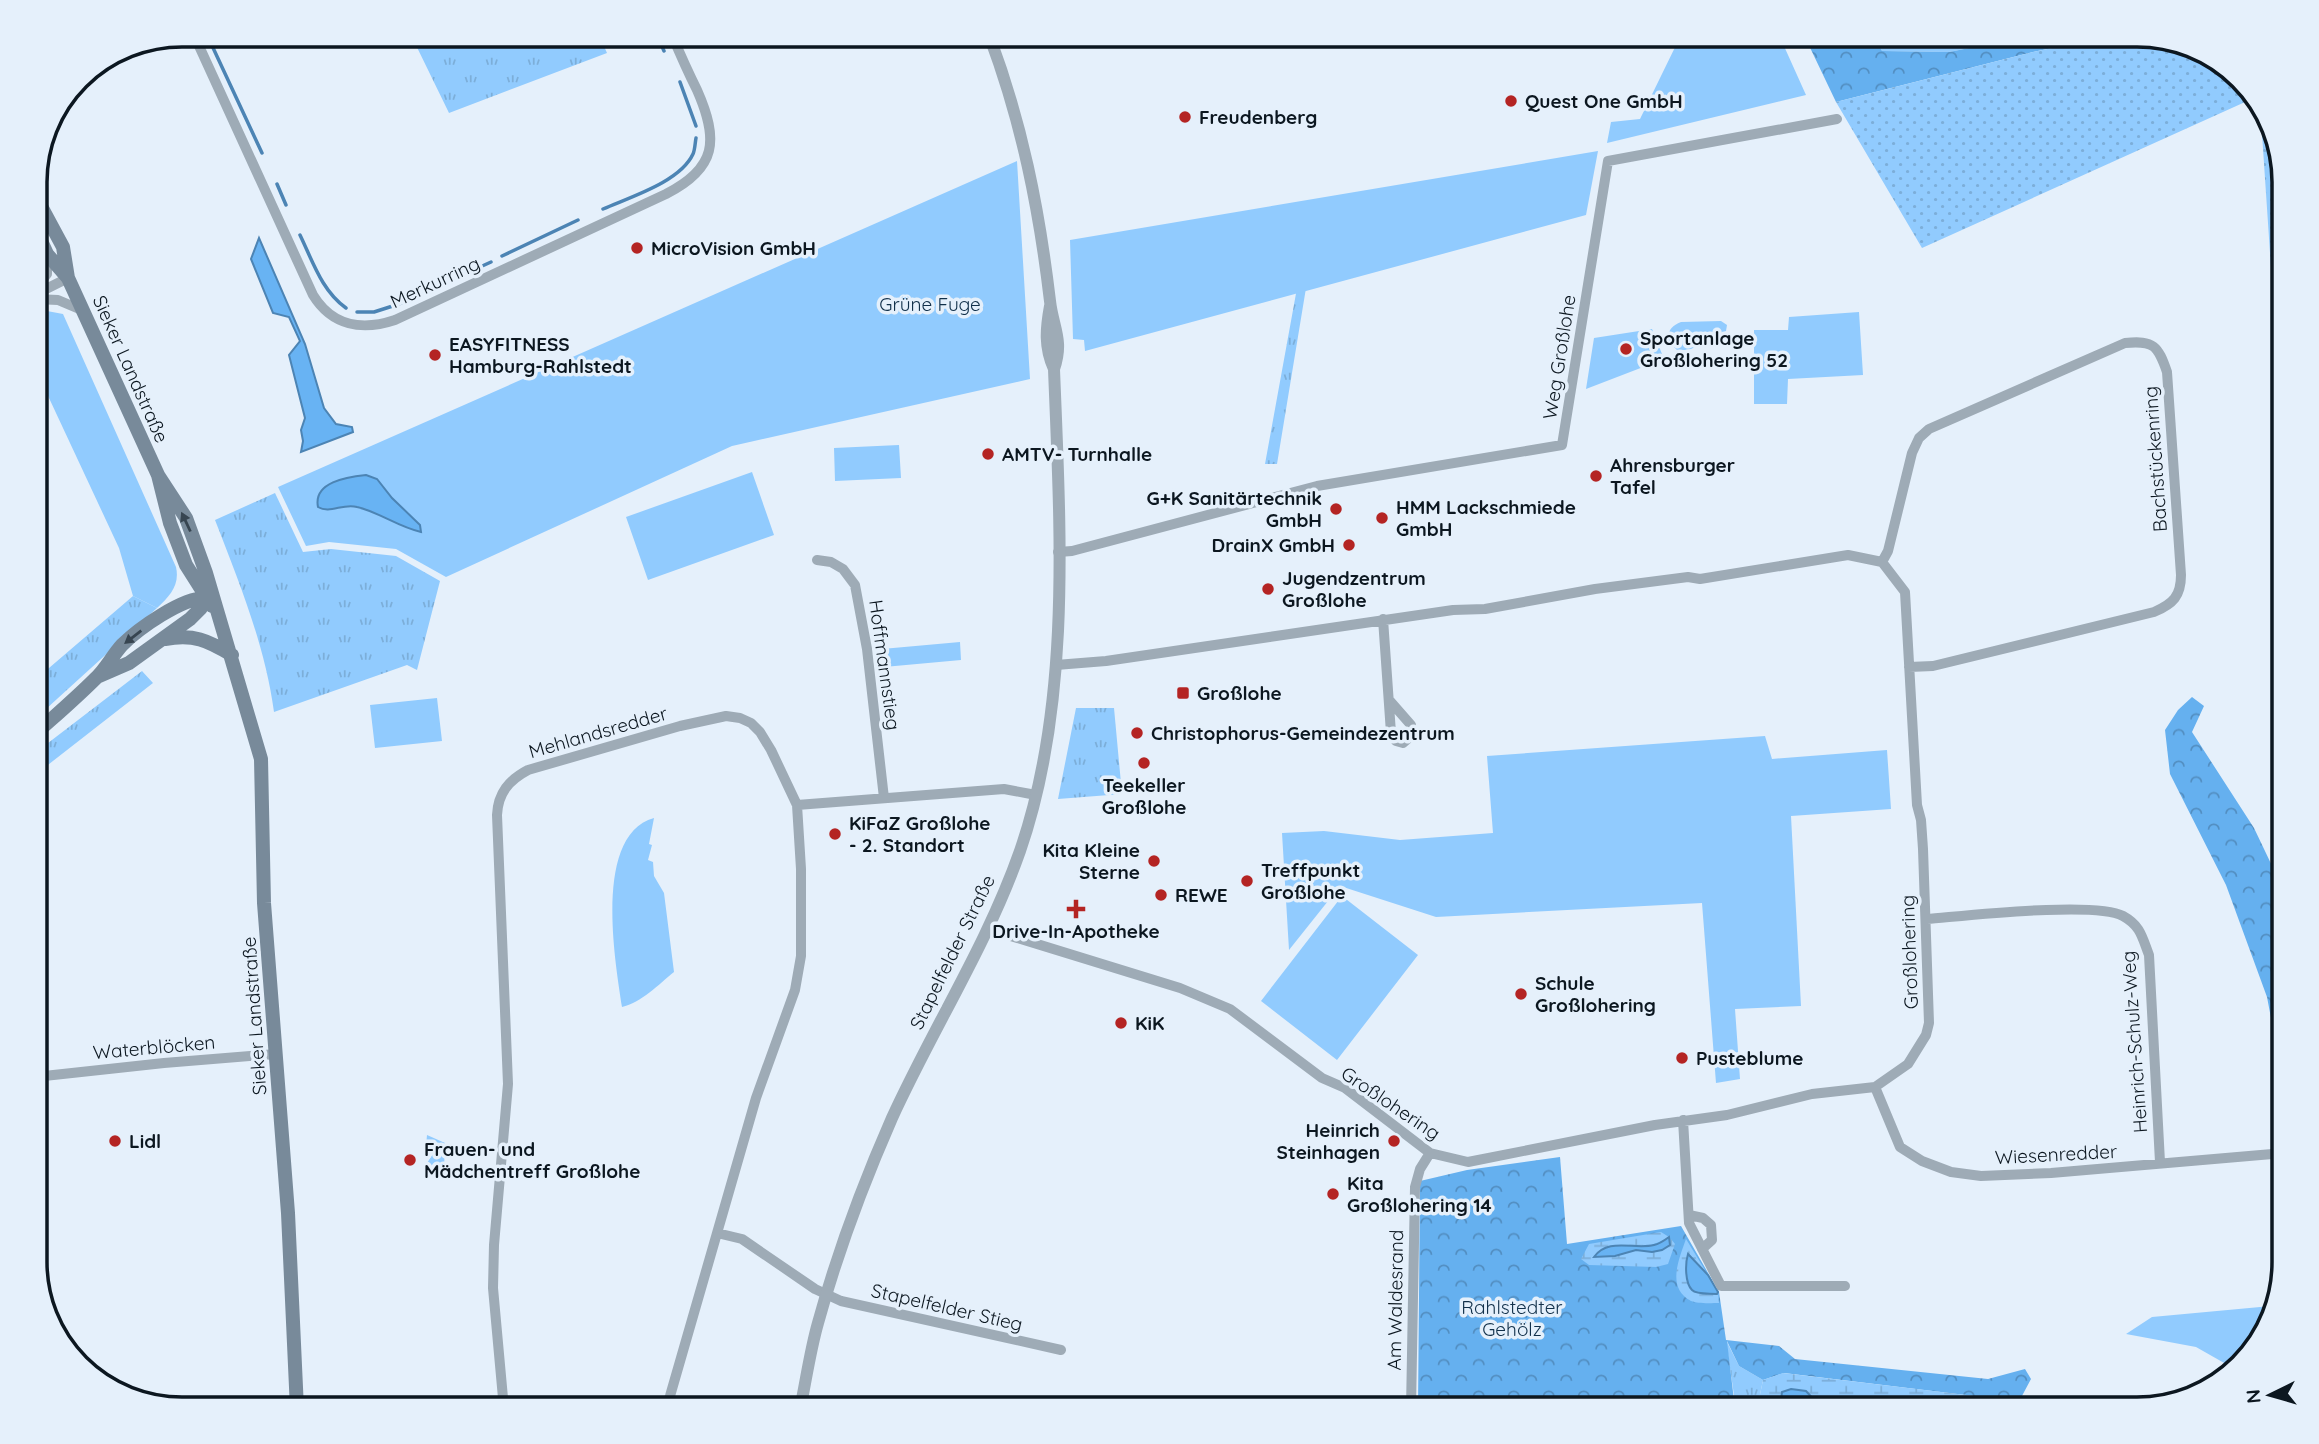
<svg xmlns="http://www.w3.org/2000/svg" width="2319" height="1444" viewBox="0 0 2319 1444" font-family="Quicksand,sans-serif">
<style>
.grass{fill:url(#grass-tufts)}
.forest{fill:url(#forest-crowns)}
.wetland{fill:url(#wetland-marsh)}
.park{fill:#91cbfe}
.garden{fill:url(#garden-dots)}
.water{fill:#68b3f3;stroke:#4c84b4;stroke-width:2}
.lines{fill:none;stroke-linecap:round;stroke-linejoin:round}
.stream{stroke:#4c84b4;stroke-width:3.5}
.minor{stroke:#9eabb6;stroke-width:10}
.tertiary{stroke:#9eabb6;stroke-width:12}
.secondary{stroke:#788a9a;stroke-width:14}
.oneway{fill:#374551}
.poi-dot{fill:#b42423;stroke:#e5f0fb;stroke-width:2.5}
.labels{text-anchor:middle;stroke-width:7;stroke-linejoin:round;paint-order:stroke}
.poi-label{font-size:19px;font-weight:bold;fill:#0c1720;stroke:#e5f0fb;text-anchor:start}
.street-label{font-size:19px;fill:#0c1720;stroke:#e5f0fb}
.park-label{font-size:19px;fill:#11304a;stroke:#e5f0fb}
.rim{fill:none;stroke:#0c1720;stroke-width:3.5}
</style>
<defs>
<pattern id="grass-tufts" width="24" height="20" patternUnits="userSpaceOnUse" patternTransform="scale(1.75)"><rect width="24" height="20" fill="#91cbfe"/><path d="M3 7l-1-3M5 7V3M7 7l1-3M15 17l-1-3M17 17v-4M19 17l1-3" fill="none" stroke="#7caed9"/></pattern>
<pattern id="forest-crowns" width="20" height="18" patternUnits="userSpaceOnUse" patternTransform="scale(1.75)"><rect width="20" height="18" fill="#65b0ef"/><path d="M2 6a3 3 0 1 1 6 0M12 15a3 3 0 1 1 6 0" fill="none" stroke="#528ec1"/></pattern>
<pattern id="wetland-marsh" width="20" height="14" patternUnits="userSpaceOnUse" patternTransform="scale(1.75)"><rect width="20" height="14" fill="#91cbfe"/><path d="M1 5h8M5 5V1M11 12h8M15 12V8" fill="none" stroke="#7caed9"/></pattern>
<pattern id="garden-dots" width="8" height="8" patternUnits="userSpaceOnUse" patternTransform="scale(1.75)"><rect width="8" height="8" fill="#91cbfe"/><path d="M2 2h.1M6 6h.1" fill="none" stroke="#7caed9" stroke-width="1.8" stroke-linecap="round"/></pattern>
</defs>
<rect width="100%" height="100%" fill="#e5f0fb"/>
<path class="grass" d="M411,35H599L607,53L449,113Z
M1874,35H2034L1949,52L1882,51Z
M1297,288H1306L1277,464H1265Z
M275,493L303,552L331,549L396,556L440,581L417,670L407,665L274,712C265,645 239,582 215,520Z
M133,596L157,608L35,719V680Z
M142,671L153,683L35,775V753Z
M1076,708H1114L1122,794L1058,799Z
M1726,1340L1739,1366L1763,1380L1757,1409H1736Z"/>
<path class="forest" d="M1804,35H1874L1882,51L1949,52L2034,35H2114L2033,52L1836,102Z
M2192,697L2204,706L2192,732L2254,828L2284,891V1086L2267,997L2226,885L2170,774L2165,730L2178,710Z
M1560,1157L1567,1244L1681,1226L1719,1292L1726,1340L1779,1346L1795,1359L1988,1379L2025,1369L2031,1379L2015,1409H1985L1982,1397L1784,1373L1763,1380L1739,1366L1727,1341L1735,1409H1418L1420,1181L1467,1170Z"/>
<path class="wetland" d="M1661,1232L1669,1237C1655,1245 1640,1248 1625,1254L1635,1250L1652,1252L1670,1245L1671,1239L1675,1244L1668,1264L1656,1267L1589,1265L1581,1259L1589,1244Z
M1686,1239L1708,1275L1690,1255L1691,1289L1695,1292H1718L1719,1303C1712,1303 1698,1304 1691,1301C1666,1288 1679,1259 1686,1239Z
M1783,1373L1983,1397L1985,1409H1921L1900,1399L1873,1398L1859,1409H1816V1402L1782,1392L1780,1409H1757L1763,1380Z"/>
<path class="park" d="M1681,35H1779L1806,95L1607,143L1611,122L1640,119Z
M1598,151L1586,215L1085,351L1084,340L1073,339L1070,240Z
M1017,161L1030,379L732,446L446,577L396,549L329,542L306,546L278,487Z
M47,311L63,314L176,567C180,585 170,596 157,608L133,596L119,548L35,368V314Z
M1859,312L1863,375L1788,379L1787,404H1754V330H1788L1789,317Z
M1721,321L1727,325L1726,331L1691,349L1678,351L1669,342C1667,331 1671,326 1681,322Z
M1652,329L1664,359L1586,389L1594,338Z
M899,445L901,478L835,481L834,448Z
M752,472L774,535L648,580L626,517Z
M960,642L961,660L884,667L882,649Z
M437,698L442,741L375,748L370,705Z
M1765,736L1772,759L1887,750L1891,809L1791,816L1801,1006L1735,1009L1740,1079L1716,1083L1702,903L1436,917L1340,886L1289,950L1282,833L1324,831L1400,840L1493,833L1487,756Z
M654,818L649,844L652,845L648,860L653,862L654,876L664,893L674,972C659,984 641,1003 622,1007C615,961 593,835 654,818Z
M1342,896L1418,955L1337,1060L1261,1001Z
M427,1135L445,1143L444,1169L428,1176L427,1163L433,1154L426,1146Z
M2271,1306L2259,1343L2233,1368L2196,1347L2126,1334L2152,1317Z"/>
<path class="garden" d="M2114,35H2137L2218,60L2254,98L1922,248L1836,102L2033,52Z
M2260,104L2264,109L2284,182V461Z"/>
<path class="water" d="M259,238L305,344L324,408L336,424L352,427L353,432L301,452L303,441L301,430L305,418L289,355L300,341L289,317L273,313L251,259Z
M366,475L377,479L392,498L420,525L421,532C398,527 379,512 357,507C343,503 330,514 318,507C313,482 347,477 366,475Z
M1669,1237L1670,1245L1662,1250L1652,1252L1636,1250L1615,1256L1594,1257C1608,1237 1634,1250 1654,1245C1659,1244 1665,1240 1669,1237Z
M1688,1254L1708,1275L1718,1292L1717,1294C1710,1293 1697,1295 1692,1290C1685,1283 1685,1264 1688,1254Z
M1791,1389L1806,1391L1816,1402V1409H1780L1782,1392Z"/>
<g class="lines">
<path class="stream" d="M657,35L664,51
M208,37L262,153
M680,82L696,126
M277,184L286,205
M603,209C630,197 680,182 693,154C695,150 695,143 696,138
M300,235C313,262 322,291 346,308
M502,256L578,220
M357,312H374L399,304L491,262"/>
<path class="minor" d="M194,35L313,295C332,326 362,331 395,320L666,194C717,168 719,140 697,90C688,72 680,54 672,35
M35,289L47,274V255
M36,294L68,278
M35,299L58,300L84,311
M1058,552L1072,551L1317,486L1562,445L1608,161L1837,119
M817,560L831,562L843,569L855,585L867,649L884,798
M1882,562L1888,551L1912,453L1919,438L1929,429L2125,343C2154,340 2158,346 2167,372L2181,575C2181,596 2173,604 2154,612L1933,666L1909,667
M1383,619L1391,733L1396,741L1403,743L1411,736V725L1390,701
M797,805L1004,789L1036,795
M1927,919C1965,916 2095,901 2123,916C2141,926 2142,937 2149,955L2160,1162
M988,929L1180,988L1230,1009L1322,1078L1345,1088L1430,1153L1468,1162L1655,1125L1727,1115L1812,1094L1875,1087L1908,1064L1926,1035L1929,1023L1923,849L1921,820L1917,805L1905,592L1882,562L1848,555L1700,579L1688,577L1595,589L1485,609L1453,610L1106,661L1056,665
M35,1077L164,1063L276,1054
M1875,1087L1900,1147L1922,1161L1951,1172L1981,1176L2051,1173L2284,1153
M1683,1120L1689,1223L1721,1286H1845
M1689,1215L1703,1218L1711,1225L1712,1240L1702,1249
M717,1233L742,1239L815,1289L841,1301L1061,1350
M504,1409L493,1288L494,1245L508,1084L497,815C498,793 509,780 528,770L680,726L726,716L740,718L751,723L760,732L771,750L797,805L801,869V956L795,990L756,1098L670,1396L664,1409
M1411,1409L1415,1187L1420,1169L1430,1153"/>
<path class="tertiary" d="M989,35C1022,123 1039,208 1050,301C1053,328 1064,340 1054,369
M800,1409C806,1381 810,1351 818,1323C837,1254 863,1184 892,1118C933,1028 987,945 1020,851C1072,701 1060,525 1054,369C1044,347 1046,328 1050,306"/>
<path class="secondary" d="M35,195L63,247L68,278L158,475L170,523L186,565L212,606
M35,228L47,254L67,277
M158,475L186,518L206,573L261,759L264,903L288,1213L297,1409
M165,639C194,634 207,640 232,655
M99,676L129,663L190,619L201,608L206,592
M35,734C55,716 76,698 95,679C106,669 112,656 122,645C139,628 182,598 205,598"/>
</g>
<defs><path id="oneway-solid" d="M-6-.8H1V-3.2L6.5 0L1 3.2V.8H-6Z" transform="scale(1.75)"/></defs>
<g class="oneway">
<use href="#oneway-solid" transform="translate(186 522) rotate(-115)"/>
<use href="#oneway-solid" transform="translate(133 637) rotate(142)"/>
</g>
<g class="poi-dot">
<circle cx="1511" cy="101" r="7"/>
<circle cx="1185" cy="117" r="7"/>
<circle cx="637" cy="248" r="7"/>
<circle cx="1626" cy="349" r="7"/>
<circle cx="435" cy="355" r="7"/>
<circle cx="988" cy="454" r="7"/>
<circle cx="1596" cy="476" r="7"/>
<circle cx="1336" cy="509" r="7"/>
<circle cx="1382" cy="518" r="7"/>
<circle cx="1349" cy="545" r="7"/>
<circle cx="1268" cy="589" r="7"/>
<rect x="1176" y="686" width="14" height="14" rx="3.5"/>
<circle cx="1137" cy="733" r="7"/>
<circle cx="1144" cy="763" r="7"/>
<circle cx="835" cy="834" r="7"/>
<circle cx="1154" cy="861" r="7"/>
<circle cx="1247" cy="881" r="7"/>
<circle cx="1161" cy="895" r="7"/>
<path d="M1072.5 898.5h7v7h7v7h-7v7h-7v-7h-7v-7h7z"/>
<circle cx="1521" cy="994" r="7"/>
<circle cx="1121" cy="1023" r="7"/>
<circle cx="1682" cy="1058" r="7"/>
<circle cx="115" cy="1141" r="7"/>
<circle cx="1394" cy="1141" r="7"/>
<circle cx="410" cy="1160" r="7"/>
<circle cx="1333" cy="1194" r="7"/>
</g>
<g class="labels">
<g class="poi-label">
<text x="1525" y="108">Quest One GmbH</text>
<text x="1199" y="124">Freudenberg</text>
<text x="651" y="255">MicroVision GmbH</text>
<text x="1640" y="345">Sportanlage<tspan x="1640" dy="22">Großlohering 52</tspan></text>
<text x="449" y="351">EASYFITNESS<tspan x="449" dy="22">Hamburg-Rahlstedt</tspan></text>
<text x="1002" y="461">AMTV- Turnhalle</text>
<text x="1610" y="472">Ahrensburger<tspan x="1610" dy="22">Tafel</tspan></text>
<text x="1322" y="505" text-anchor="end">G+K Sanitärtechnik<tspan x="1322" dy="22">GmbH</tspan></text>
<text x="1396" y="514">HMM Lackschmiede<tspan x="1396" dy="22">GmbH</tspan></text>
<text x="1335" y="552" text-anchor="end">DrainX GmbH</text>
<text x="1282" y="585">Jugendzentrum<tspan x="1282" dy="22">Großlohe</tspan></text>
<text x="1197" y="700">Großlohe</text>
<text x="1151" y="740">Christophorus-Gemeindezentrum</text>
<text x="1144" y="792" text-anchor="middle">Teekeller<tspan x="1144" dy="22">Großlohe</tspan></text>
<text x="849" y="830">KiFaZ Großlohe<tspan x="849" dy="22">- 2. Standort</tspan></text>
<text x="1140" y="857" text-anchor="end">Kita Kleine<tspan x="1140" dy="22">Sterne</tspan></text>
<text x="1261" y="877">Treffpunkt<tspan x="1261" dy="22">Großlohe</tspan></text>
<text x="1175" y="902">REWE</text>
<text x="1076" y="938" text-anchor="middle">Drive-In-Apotheke</text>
<text x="1535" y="990">Schule<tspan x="1535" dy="22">Großlohering</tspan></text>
<text x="1135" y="1030">KiK</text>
<text x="1696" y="1065">Pusteblume</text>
<text x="1380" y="1137" text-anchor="end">Heinrich<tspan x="1380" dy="22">Steinhagen</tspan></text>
<text x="129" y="1148">Lidl</text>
<text x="424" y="1156">Frauen- und<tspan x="424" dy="22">Mädchentreff Großlohe</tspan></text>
<text x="1347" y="1190">Kita<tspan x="1347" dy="22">Großlohering 14</tspan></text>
</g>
<g class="street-label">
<text transform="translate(435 282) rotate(-25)" y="7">Merkurring</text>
<text transform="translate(1559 357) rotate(-81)" y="7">Weg Großlohe</text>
<text transform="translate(131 369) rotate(66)" y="7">Sieker Landstraße</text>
<text transform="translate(2155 459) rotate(-94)" y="7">Bachstückenring</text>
<text transform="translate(885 665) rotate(82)" y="7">Hoffmannstieg</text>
<text transform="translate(598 732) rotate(-16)" y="7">Mehlandsredder</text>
<text transform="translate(952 952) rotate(-64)" y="7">Stapelfelder Straße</text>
<text transform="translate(1909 952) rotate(-92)" y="7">Großlohering</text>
<text transform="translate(254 1016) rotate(-94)" y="7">Sieker Landstraße</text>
<text transform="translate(2134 1042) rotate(-94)" y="7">Heinrich-Schulz-Weg</text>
<text transform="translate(154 1047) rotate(-5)" y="7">Waterblöcken</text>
<text transform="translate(1391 1103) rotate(34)" y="7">Großlohering</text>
<text transform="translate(2056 1154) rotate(-3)" y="7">Wiesenredder</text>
<text transform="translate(1395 1300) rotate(-89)" y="7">Am Waldesrand</text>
<text transform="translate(947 1307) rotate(13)" y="7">Stapelfelder Stieg</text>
</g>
<g class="park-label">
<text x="930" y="311">Grüne Fuge</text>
<text x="1512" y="1314">Rahlstedter<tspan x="1512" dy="22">Gehölz</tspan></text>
</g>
</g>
<path d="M0 0H2319V1444H0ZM182 47H2137A135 135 0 0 1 2272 182V1262A135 135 0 0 1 2137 1397H182A135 135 0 0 1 47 1262V182A135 135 0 0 1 182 47Z" fill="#e5f0fb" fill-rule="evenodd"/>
<path class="rim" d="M182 47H2137A135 135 0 0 1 2272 182V1262A135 135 0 0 1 2137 1397H182A135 135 0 0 1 47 1262V182A135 135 0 0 1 182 47Z"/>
<g transform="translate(2270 1395) rotate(265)" stroke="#e5f0fb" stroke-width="5" paint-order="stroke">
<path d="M0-5L12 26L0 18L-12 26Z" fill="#0c1720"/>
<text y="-10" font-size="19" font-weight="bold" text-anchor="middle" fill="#0c1720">N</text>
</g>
</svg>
